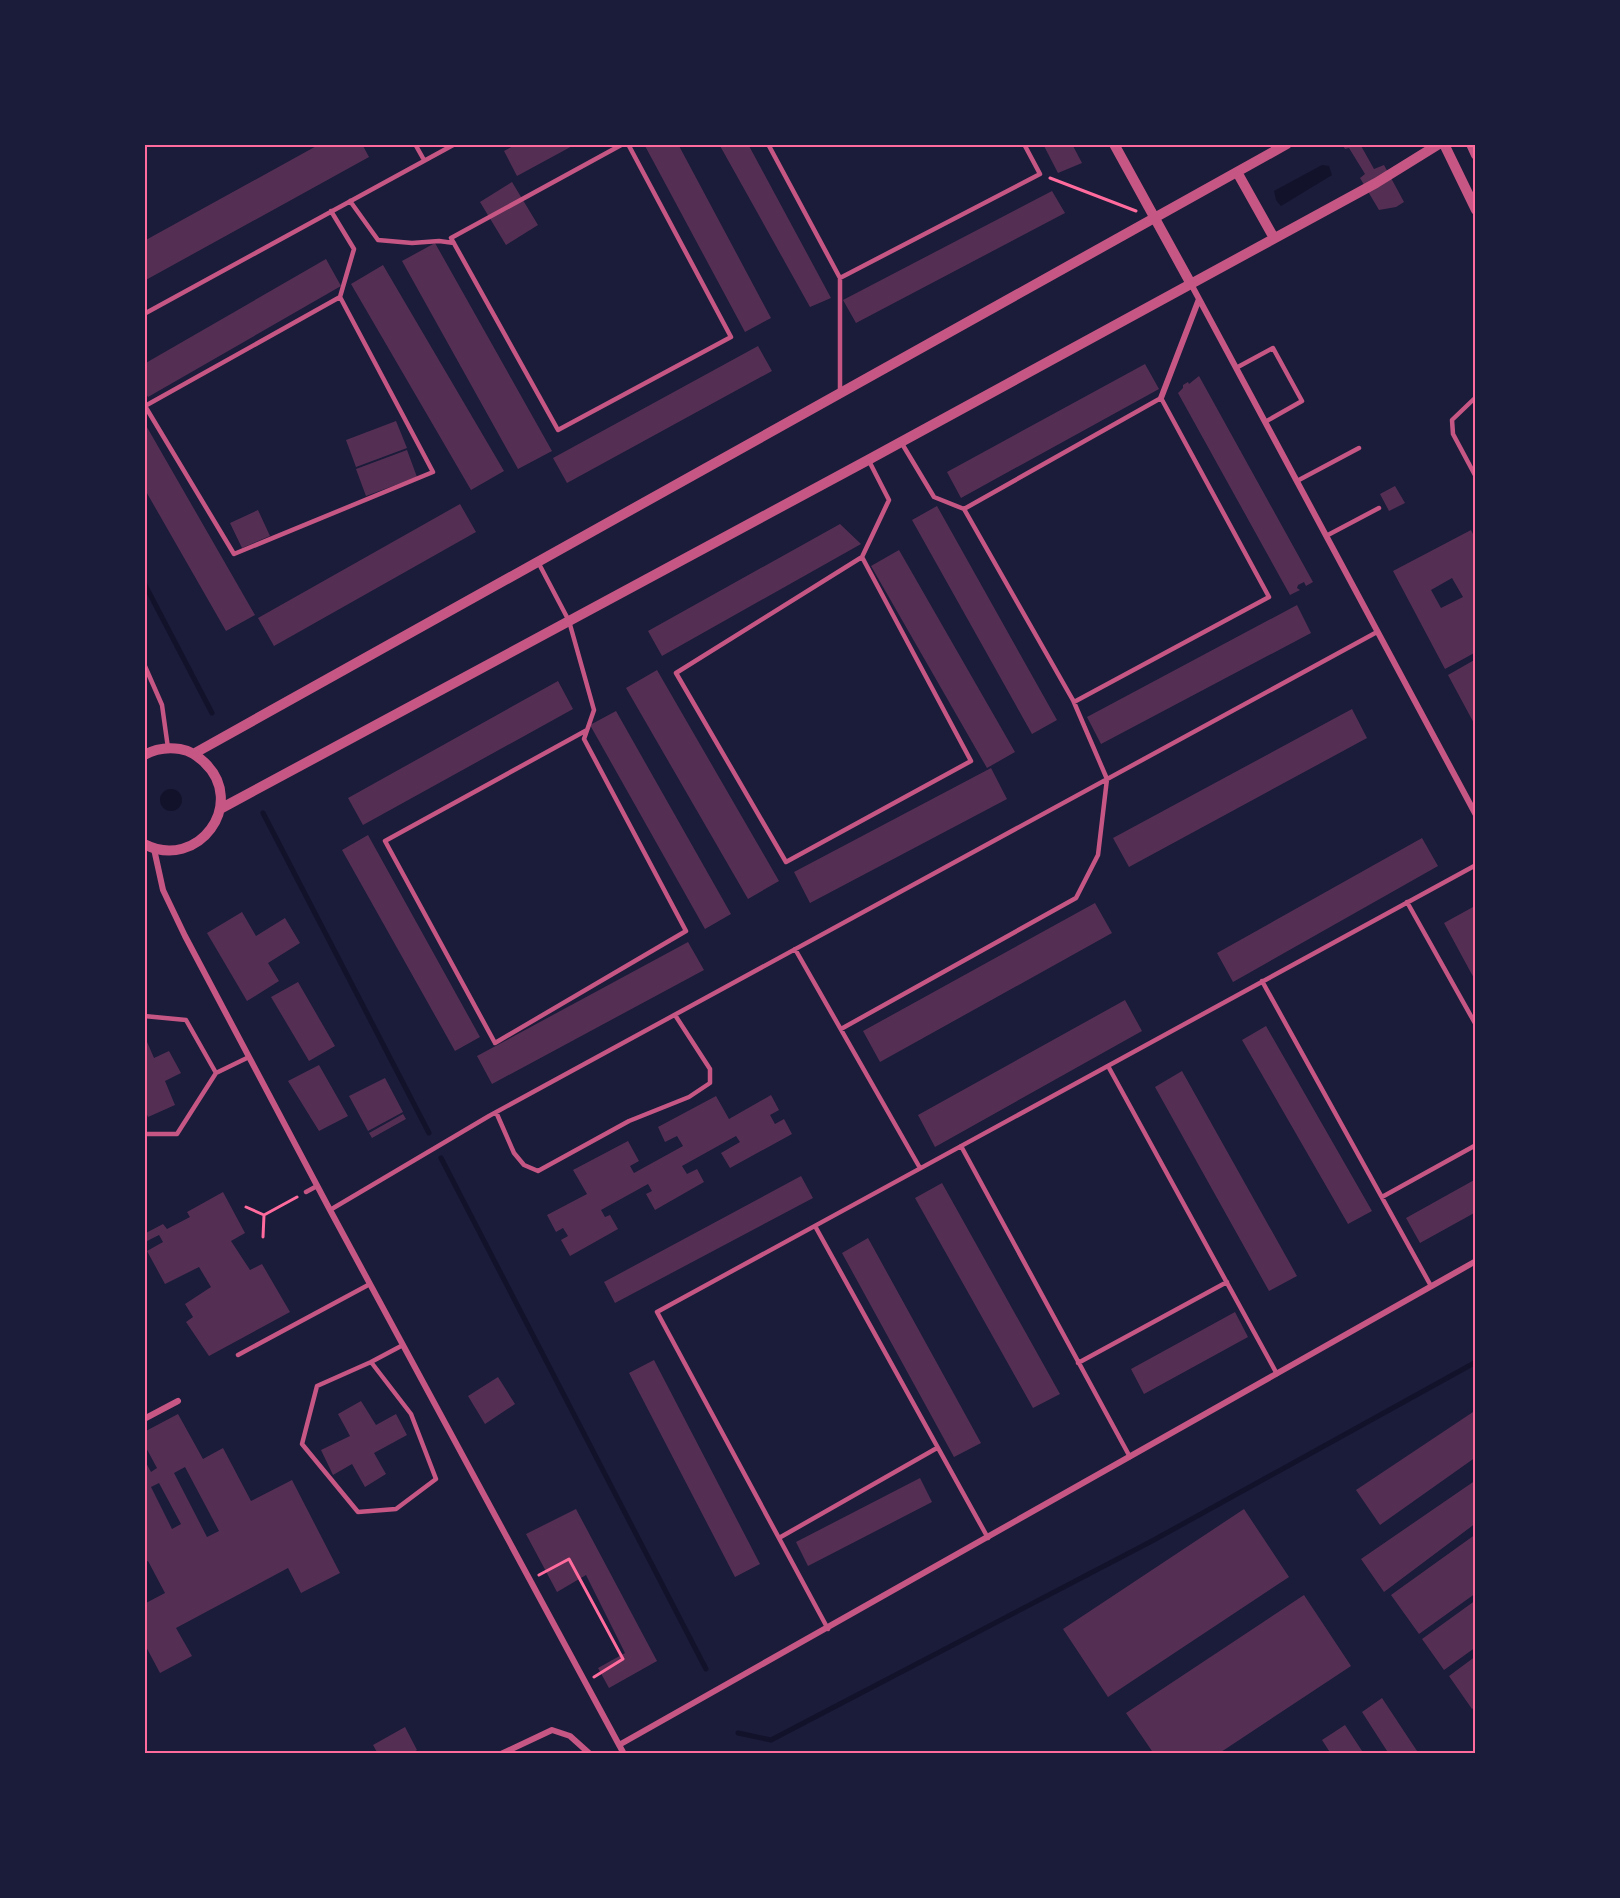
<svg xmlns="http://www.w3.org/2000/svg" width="1620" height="1898" viewBox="0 0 1620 1898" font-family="'Archivo Narrow',sans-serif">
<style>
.water{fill:#12122b}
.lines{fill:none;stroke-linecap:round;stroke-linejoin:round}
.stream{stroke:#12122b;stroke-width:5}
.building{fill:#542f53;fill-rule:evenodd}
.path{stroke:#ff6b9d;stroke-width:3}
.service{stroke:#c65784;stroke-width:4.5}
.minor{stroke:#c65784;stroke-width:6}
.tertiary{stroke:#c65784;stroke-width:10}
.neatline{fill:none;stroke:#ff6b9d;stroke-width:2}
</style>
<rect width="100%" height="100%" fill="#1b1b3a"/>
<path class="water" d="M1322,165L1329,166L1332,175L1281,206L1276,200L1274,191Z
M160 800a11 11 0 1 1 22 0a11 11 0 1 1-22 0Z"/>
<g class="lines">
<path class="stream" d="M144,583L212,713
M263,813L429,1133
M441,1158L706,1669
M738,1733L771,1740L1152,1541L1476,1362"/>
</g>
<path class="building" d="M320,144H362L369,157L144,281V241Z
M517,144H576L517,176L504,151Z
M644,144H678L771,318L745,332Z
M719,144H748L831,298L810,307Z
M1043,144H1072L1082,163L1058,173Z
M1342,144H1360L1374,169L1384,165L1404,202L1396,207L1379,210L1360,178L1365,174L1349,148L1345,149Z
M512,182L538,225L506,245L480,202Z
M1052,191L1065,213L856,323L843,300Z
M435,243L552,451L518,469L402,261Z
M326,259L341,286L148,397L144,390V364Z
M383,265L504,471L471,490L351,284Z
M758,346L772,371L567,483L553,458Z
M1145,364L1159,389L961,498L947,472Z
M1199,376L1313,582L1306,586L1304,582L1298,585L1297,588L1300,590L1290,595L1178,393L1183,388V385L1188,382L1189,384Z
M396,421L407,448L356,467L346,440Z
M144,422L255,615L226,631L144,488Z
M407,450L417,477L366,496L356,469Z
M1395,486L1405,503L1389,511L1380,494Z
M460,504L476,532L274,646L258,618Z
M937,506L1057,720L1032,734L912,520Z
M258,510L270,536L242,548L230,523Z
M840,524L861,544L662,656L648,631Z
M1471,530L1476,540V623L1474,624L1476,627V652L1445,669L1393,571ZM1452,578L1463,597L1441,608L1431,590Z
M899,550L1015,752L987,768L871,566Z
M1297,605L1311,633L1101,744L1087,717Z
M1476,659V727L1448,675Z
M657,670L779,881L748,899L626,688Z
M558,681L573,709L363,825L348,798Z
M1352,709L1367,738L1129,867L1113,838Z
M616,711L731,914L705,929L590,725Z
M991,768L1007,799L810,903L794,872Z
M368,835L480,1037L455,1051L342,850Z
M1422,838L1438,866L1233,982L1217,953Z
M1095,903L1112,933L880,1062L863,1031Z
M1473,907L1476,913V982L1444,923Z
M242,912L256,936L285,918L300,943L268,963L279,981L247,1001L207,933Z
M688,942L704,970L492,1084L477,1056Z
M298,982L335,1046L309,1061L271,997Z
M1125,1000L1142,1031L935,1147L918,1115Z
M1266,1026L1372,1211L1348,1224L1242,1040Z
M144,1035L154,1058L169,1051L181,1073L165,1081L175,1105L148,1117L144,1108Z
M319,1065L348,1116L319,1131L288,1081Z
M1182,1071L1297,1276L1269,1291L1155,1087Z
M385,1078L403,1112L368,1131L349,1096Z
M771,1095L779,1110L770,1115L775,1124L784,1119L792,1134L730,1168L721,1153L740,1142L736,1136L682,1166L687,1174L697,1169L704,1182L655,1210L646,1194L652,1191L648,1184L601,1210L605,1217L610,1215L618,1229L570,1256L561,1240L568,1236L563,1228L556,1232L547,1215L587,1194L573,1170L628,1141L639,1161L630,1166L634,1173L683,1146L677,1136L665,1142L658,1127L716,1096L729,1119Z
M403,1114L406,1119L372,1138L369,1133Z
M801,1176L813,1198L615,1303L604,1282Z
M1476,1179V1212L1420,1243L1406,1218Z
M942,1183L1060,1394L1033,1408L915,1198Z
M223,1192L245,1233L231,1241L250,1270L262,1264L290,1312L209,1356L186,1322L193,1317L185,1304L211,1287L199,1267L165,1284L147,1251L163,1242L159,1235L147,1241L144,1234L163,1224L167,1229L190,1217L187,1212Z
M868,1238L981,1443L954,1457L842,1253Z
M1235,1312L1248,1337L1144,1394L1131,1369Z
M654,1360L760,1564L735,1577L629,1373Z
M498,1377L515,1404L485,1424L468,1396Z
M361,1401L376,1425L396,1414L407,1435L374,1453L386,1474L365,1487L352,1464L333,1475L321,1450L350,1436L338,1414Z
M1476,1410V1457L1380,1525L1356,1490Z
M178,1414L203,1459L223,1448L251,1501L292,1480L340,1573L301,1593L288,1568L176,1628L192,1656L160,1673L144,1643V1604L165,1593L148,1561L144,1563V1459L151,1472L157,1468L144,1444V1432ZM185,1467L219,1531L207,1537L174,1473ZM159,1483L181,1524L172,1529L151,1487Z
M920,1478L932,1502L808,1566L796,1542Z
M1476,1480V1523L1384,1592L1361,1559Z
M576,1509L657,1661L609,1688L598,1668L625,1653L586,1575L557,1592L526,1534Z
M1244,1509L1289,1577L1108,1697L1063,1629Z
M1476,1534V1593L1419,1634L1391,1595Z
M1304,1595L1351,1666L1218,1754H1154L1126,1713Z
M1476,1600V1647L1444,1670L1422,1639Z
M1476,1656V1706L1472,1709L1449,1676Z
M1382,1698L1419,1754H1389L1362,1712Z
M1345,1725L1364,1754H1331L1322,1740Z
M405,1727L417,1750L411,1754H378L373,1745Z"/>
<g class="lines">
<path class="path" d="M1050,178L1136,211
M246,1207L264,1215
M263,1237L264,1215L297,1197
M539,1575L569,1559L623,1659L594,1677"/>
<path class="service" d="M415,144L424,160
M623,144L451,238L558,430L731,337L628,144
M768,144L840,278L1040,174L1024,144
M350,201L378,240L412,243L439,241L454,243
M331,211L354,249L340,297L433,472L234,554L145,406L340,297
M144,314L455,144
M1236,368L1273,348L1302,401L1265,422
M840,393V278
M1476,397L1452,420L1453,434L1476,477
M1161,398L1269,597L1074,702L964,509Z
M901,442L934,497L964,509
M1297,481L1359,448
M1326,536L1379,508
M862,557L971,761L786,862L676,673L862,557L889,500L869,461
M538,562L569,621L594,710L584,739L686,931L495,1043L385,841L587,730
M144,664L162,705L168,748
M1407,902L1476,1025
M795,949L920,1168
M1262,981L1431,1286
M144,1016L186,1020L216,1073
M841,1029L1076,898L1098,855L1107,779L1073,700
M1108,1066L1277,1374
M496,1112L514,1153L524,1165L538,1171L629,1121L689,1097L710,1083V1069L675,1015
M144,1134H177L216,1073L249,1057
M961,1146L1130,1457
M306,1192L317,1186
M1382,1197L1476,1145
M330,1210L489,1116L1377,632
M815,1226L988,1538
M238,1355L370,1284
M371,1362L411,1414L436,1479L396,1509L358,1512L302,1444L317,1386L371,1362L403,1345
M1078,1363L1227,1282
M779,1538L937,1448
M828,1629L657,1312L1476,865"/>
<path class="minor" d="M1191,284L1476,815
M1161,398L1199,299
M154,849L163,890L185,936L330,1210L624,1754
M144,1419L178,1401
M619,1745L1476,1261
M501,1754L552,1730L570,1736L590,1754"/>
<path class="tertiary" d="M1114,144L1191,284
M1444,144L1476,210
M1471,144L1476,155
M1237,172L1274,238
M195,753L1287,144
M144,755C155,749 167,747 180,749C191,751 196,755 204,762C248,803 198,872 144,844
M220,809L868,460L1376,183L1439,144"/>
</g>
<rect width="1620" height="1898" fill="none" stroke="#1b1b3a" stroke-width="291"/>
<rect x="146" y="146" width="1328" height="1606" class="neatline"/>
</svg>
